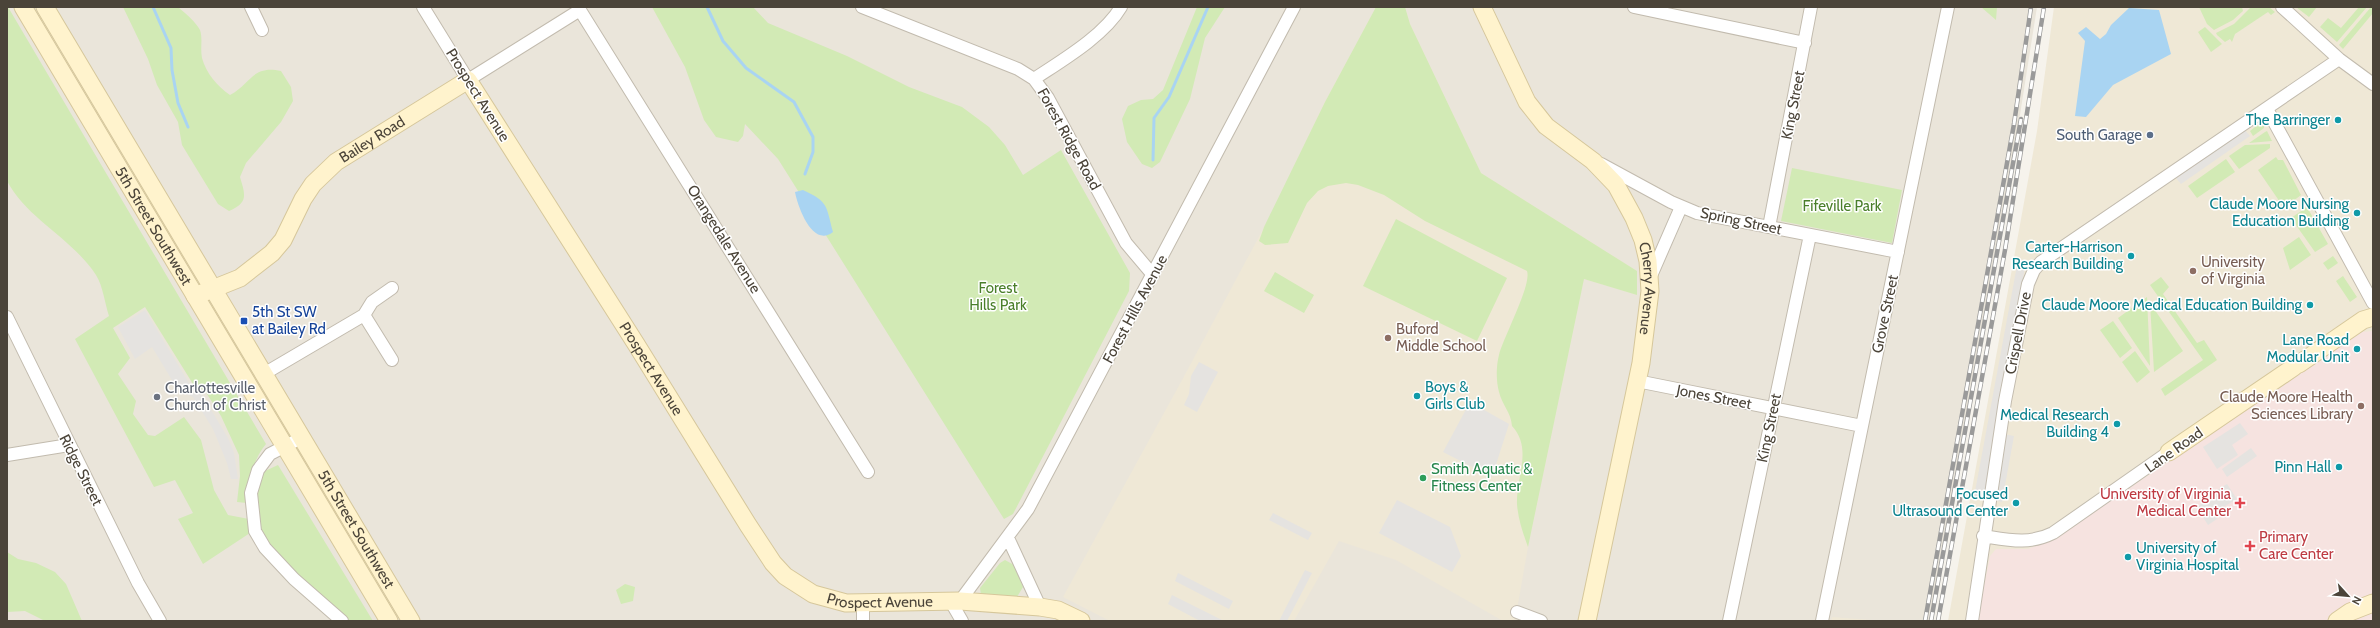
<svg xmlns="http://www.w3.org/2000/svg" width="2380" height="628" viewBox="0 0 2380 628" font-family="Cabin,sans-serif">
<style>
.residential{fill:#eae5da}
.education{fill:#efe8d6}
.medical{fill:#f6e3e0}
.green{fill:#d2eab5}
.parking{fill:#e5e3e0}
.water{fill:#a9d4f2}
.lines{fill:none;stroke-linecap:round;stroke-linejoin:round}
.stream{stroke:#a9d4f2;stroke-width:3}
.street-casing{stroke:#c2bbae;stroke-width:14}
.secondary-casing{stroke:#d6c79b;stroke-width:19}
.street{stroke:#fff;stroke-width:12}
.secondary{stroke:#fff3cd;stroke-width:17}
.rail-casing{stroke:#9a9a9a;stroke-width:4.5}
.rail{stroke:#fff;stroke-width:3;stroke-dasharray:9;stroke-linecap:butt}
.culture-dot{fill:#0f9aa8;stroke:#fff;stroke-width:1.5}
.service-dot{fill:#5c6f8a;stroke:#fff;stroke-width:1.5}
.education-dot{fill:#8d6e63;stroke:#fff;stroke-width:1.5}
.transit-dot{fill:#1a4fb4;stroke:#fff;stroke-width:1.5}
.worship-dot{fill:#6b7280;stroke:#fff;stroke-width:1.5}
.leisure-dot{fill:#2e9e5b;stroke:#fff;stroke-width:1.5}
.health-dot{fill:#e0444e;stroke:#fff;stroke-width:1.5}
.labels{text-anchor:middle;stroke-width:3;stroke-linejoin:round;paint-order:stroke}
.street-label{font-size:15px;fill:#4b4439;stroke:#fff}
.culture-label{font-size:15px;fill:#0d838f;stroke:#fff;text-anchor:end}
.service-label{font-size:15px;fill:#4e5e75;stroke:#fff;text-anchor:end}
.park-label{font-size:15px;fill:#4a7f2a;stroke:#fff}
.education-label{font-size:15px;fill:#785e54;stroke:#fff;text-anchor:start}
.transit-label{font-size:15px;fill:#164399;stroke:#fff;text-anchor:start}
.worship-label{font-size:15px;fill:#5b616d;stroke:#fff;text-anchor:start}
.leisure-label{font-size:15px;fill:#27864d;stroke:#fff;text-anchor:start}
.health-label{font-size:15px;fill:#be3a42;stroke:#fff;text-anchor:end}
</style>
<rect width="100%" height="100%" fill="#f6f3ec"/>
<path class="residential" d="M7,7H2037L1999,248L1931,621H7Z"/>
<path class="education" d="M1376,7H1405L1410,24L1481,173L1637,271V295L1584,279L1528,547L1515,621H1503L1396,560L1339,541L1294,621H1110L1063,597L1181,382L1269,218L1325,102Z
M2054,7H2373V621H1948L2037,131Z
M1832,617L1883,621H1831Z"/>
<path class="medical" d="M2373,331V621H1977L1990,556L1996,549H2028L2052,540L2362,332Z"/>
<path class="green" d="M8,7L266,444C252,460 249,483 247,503L237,502L240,476L239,455L221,416L205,391L193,384L145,307L113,328L130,358L118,374L136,401L133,414L148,435L155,436L184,417L201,440L214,490L228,515L249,519L253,531L203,564L178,519L193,513L175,480L154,487L75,339L109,316C105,304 103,286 96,275C71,237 28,220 7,181Z
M123,7H178C185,13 196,22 200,30C203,39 200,48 202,58C206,73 217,86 230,95C252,83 252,65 281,71L291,87L293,101L281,122L246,163L240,177C245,194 249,203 229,211L218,204L182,145L178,122L157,85L148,59Z
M652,7H753L768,23L847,56L909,87L962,107L989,127L1005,145L1023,175L1061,150L1130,273L1129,291L1013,514L1004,519L778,159L745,124L743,136L738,142L716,137L704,120L685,67Z
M1197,7H1225L1205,38L1190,99L1160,162L1152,168L1142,164L1127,142L1122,119L1128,106L1141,100L1153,99L1163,90Z
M1376,7H1405L1410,24L1481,173L1637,271V295L1584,279L1528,547C1523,533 1518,519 1517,504C1516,477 1533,449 1512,426C1511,412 1502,405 1499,392C1496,381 1496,366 1499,355C1503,338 1532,285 1527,271L1425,221L1384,195L1358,185L1346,183L1328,186L1318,191L1307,203L1288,243L1265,245L1259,241L1264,227L1325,102Z
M1981,7H1997L1996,20Z
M2199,7H2242L2243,11L2233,20L2214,30L2207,24Z
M2251,7H2269L2275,12L2271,15L2268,12L2235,34L2232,42L2230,39L2225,42L2217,35L2216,33L2234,24Z
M2296,7H2317L2309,17Z
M2359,7H2367L2337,42L2320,27L2328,18L2341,28Z
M2371,7H2373V13L2343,49L2339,45Z
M2205,27L2222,44L2211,52L2198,32Z
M2259,124L2264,125V128L2253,136L2250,131Z
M2267,131L2272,141L2249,143L2265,132Z
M2270,144V148L2239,169L2229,156L2245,145Z
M2276,157L2278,160H2283L2301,195L2284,208L2258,170Z
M2226,159L2235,172L2197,198L2188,186Z
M1792,168L1902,190L1892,243L1781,221Z
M2307,207L2328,244L2315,252L2291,218Z
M1396,219L1507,278L1477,341L1363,286Z
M2299,237L2311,255L2290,270L2283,248Z
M2333,256L2338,263L2328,270L2323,263Z
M1275,272L1314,295L1304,313L1264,291Z
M2343,276L2357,297L2350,302L2336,281Z
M2161,277L2169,287L2163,294L2197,343L2204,340L2217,360L2165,396L2161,389L2203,360L2150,285Z
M2147,297L2150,366L2118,318Z
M2150,303L2183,351L2154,372Z
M2113,321L2132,348L2120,358L2100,330Z
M2135,351L2150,372L2137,383L2122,362Z
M278,465L373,621H350L317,595L259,533L255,503L259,479L265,471Z
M7,552L18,559L36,563L55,572L66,584L82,621H45L25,611L7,612Z
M1005,560L1014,565L1023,587L1017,597L981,595L980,588L1000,563Z
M625,584L635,587L633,601L621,604L616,590Z"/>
<path class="parking" d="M2245,130L2250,136L2181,184L2176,178Z
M2018,260L2026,262L1994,432L2014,436L2002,502L1974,497Z
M145,310L192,388L201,393L228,438L234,453L238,479H231L227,463L213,429L193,397L178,390L152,347L135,359L118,327Z
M1199,362L1218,372L1197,412L1184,405L1189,394L1191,376Z
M1470,402L1509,424L1492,477L1443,452Z
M2240,423L2248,434L2232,445L2238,455L2217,469L2203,447Z
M2251,448L2257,456L2227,477L2222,469Z
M2227,484L2237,499L2220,509L2217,519L2208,525L2197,508L2210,495Z
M1397,500L1450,527L1461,556L1452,572L1379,533Z
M1273,513L1312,533L1308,540L1269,520Z
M1305,570L1312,573L1287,621H1279Z
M1178,573L1233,601L1229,609L1175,581Z
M1172,595L1222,620L1221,621H1200L1168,604Z"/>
<path class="water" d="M2129,8L2159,10L2171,54L2113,85L2086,117L2075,116L2085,41L2078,33L2086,27L2100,39L2106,34L2111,25Z
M803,190C829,202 826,206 833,232C813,248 798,208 795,192Z"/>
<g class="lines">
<path class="stream" d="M153,7L171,48L172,70L178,103L188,127
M707,7L723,41L746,68L794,102L813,137V152L805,174
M1153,160L1154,118L1169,97L1208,7"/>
<defs>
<path id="street" d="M251,7L262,30
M423,7L468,80L580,10
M578,7L868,472
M862,7L1018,69L1034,79L1048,98L1126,243L1153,275
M1634,7L1805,43
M2282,7L2339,59L2373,84
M1034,79C1061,61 1104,36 1121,7
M2267,109L2373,303
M1601,164L1671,202L1697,213L1898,252
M1769,227L1811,7
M1650,278L1681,207
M364,315L392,360
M7,317L138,583L160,621
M262,375L364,315L372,302L392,288
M1637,381L1862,426
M301,438L270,454L258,470L251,493L255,531L265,548L294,579L342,621
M7,455L69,445
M1983,536C2009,540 2029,545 2053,533L2169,452
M1008,538L1040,607
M960,601L1028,509L1294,7
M951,602L962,621
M863,604V621
M1517,612L1541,621
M1729,621L1810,235
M1822,621L1948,7
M1972,621L2005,401L2028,284L2034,270L2041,262L2339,59"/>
<g id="secondary">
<path id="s1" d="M23,7L389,621"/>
<path id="s2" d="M45,7L411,621"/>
<path id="s3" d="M1482,7L1527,102L1546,126L1593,161L1616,185L1634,218L1643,240L1648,261L1650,291L1641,363L1587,621"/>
<path id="s4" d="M195,296L240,278L272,253L283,240L303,199L313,184L336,162L468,80L636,344L748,525L773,563L785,576L813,594L846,603L960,601L1040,607L1058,610L1081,621"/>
<path d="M2299,364L2363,320L2373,317"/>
<path d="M2169,452L2294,367"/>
<path d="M2337,621L2350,612L2373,603"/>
</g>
</defs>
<use href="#street" class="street-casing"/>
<use href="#secondary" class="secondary-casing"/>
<use href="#street" class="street"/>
<use href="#secondary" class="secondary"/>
<defs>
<path id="rail" d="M1925,621L2014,124L2031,7
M1931,621L2021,119
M1938,621L2005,250L2044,7"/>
</defs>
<use href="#rail" class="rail-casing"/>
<use href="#rail" class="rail"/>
</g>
<g class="culture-dot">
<circle cx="2338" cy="120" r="4"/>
<circle cx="2357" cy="213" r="4"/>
<circle cx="2131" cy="256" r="4"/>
<circle cx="2310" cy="305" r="4"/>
<circle cx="2357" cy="349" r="4"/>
<circle cx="1417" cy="396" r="4"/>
<circle cx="2117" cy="424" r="4"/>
<circle cx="2339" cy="467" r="4"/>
<circle cx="2016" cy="503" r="4"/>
<circle cx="2128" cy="557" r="4"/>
</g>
<circle class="service-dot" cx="2150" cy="135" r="4"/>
<g class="education-dot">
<circle cx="2193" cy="271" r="4"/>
<circle cx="1388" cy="338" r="4"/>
<circle cx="2361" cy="406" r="4"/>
</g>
<rect class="transit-dot" x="240" y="317" width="8" height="8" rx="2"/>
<circle class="worship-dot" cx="157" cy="397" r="4"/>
<circle class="leisure-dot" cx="1423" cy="478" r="4"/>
<g class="health-dot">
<path d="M2238 497h4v4h4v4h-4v4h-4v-4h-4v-4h4z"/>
<path d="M2248 540h4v4h4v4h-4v4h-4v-4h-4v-4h4z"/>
</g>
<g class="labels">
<g class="street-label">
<text transform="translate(478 95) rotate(58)" y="5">Prospect Avenue</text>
<text transform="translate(1793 105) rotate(-79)" y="5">King Street</text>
<text dy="5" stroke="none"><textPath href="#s4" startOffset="244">Bailey Road</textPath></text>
<text transform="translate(1069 139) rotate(61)" y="5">Forest Ridge Road</text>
<text transform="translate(1741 221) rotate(12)" y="5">Spring Street</text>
<text dy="5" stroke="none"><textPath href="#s1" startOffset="255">5th Street Southwest</textPath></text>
<text transform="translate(724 239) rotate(58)" y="5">Orangedale Avenue</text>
<text dy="5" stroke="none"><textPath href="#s3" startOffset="338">Cherry Avenue</textPath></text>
<text transform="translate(1135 309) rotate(-62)" y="5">Forest Hills Avenue</text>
<text transform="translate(1885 314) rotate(-78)" y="5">Grove Street</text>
<text transform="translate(2018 333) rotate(-79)" y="5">Crispell Drive</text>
<text dy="5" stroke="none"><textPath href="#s4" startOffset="699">Prospect Avenue</textPath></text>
<text transform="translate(1714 397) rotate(11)" y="5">Jones Street</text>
<text transform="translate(1769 428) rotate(-78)" y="5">King Street</text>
<text transform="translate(2174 450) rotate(-35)" y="5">Lane Road</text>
<text transform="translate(81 470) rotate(63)" y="5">Ridge Street</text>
<text dy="5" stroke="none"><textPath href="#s2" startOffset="608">5th Street Southwest</textPath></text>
<text dy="5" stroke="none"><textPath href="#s4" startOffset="1047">Prospect Avenue</textPath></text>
</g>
<g class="culture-label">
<text x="2330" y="125">The Barringer</text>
<text x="2349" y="209">Claude Moore Nursing<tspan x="2349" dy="17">Education Building</tspan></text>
<text x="2123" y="252">Carter-Harrison<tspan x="2123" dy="17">Research Building</tspan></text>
<text x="2302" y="310">Claude Moore Medical Education Building</text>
<text x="2349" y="345">Lane Road<tspan x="2349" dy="17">Modular Unit</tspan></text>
<text x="1425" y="392" text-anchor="start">Boys &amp;<tspan x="1425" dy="17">Girls Club</tspan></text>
<text x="2109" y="420">Medical Research<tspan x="2109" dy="17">Building 4</tspan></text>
<text x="2331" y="472">Pinn Hall</text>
<text x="2008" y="499">Focused<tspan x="2008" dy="17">Ultrasound Center</tspan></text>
<text x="2136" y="553" text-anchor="start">University of<tspan x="2136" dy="17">Virginia Hospital</tspan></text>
</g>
<g class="service-label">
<text x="2142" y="140">South Garage</text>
</g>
<g class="park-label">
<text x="1842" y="211">Fifeville Park</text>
<text x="998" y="293">Forest<tspan x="998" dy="17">Hills Park</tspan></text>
</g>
<g class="education-label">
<text x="2201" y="267">University<tspan x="2201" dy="17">of Virginia</tspan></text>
<text x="1396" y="334">Buford<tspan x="1396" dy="17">Middle School</tspan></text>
<text x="2353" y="402" text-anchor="end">Claude Moore Health<tspan x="2353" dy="17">Sciences Library</tspan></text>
</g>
<g class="transit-label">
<text x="252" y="317">5th St SW<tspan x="252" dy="17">at Bailey Rd</tspan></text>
</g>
<g class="worship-label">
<text x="165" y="393">Charlottesville<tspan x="165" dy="17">Church of Christ</tspan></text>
</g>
<g class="leisure-label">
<text x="1431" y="474">Smith Aquatic &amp;<tspan x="1431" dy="17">Fitness Center</tspan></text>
</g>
<g class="health-label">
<text x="2231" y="499">University of Virginia<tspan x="2231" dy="17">Medical Center</tspan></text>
<text x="2259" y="542" text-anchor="start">Primary<tspan x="2259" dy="17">Care Center</tspan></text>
</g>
</g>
<rect width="2380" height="628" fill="none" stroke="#4b4439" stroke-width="16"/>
<g transform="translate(2348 596) rotate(117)" stroke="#ffffff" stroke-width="3" paint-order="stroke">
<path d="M0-3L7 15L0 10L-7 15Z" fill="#4b4439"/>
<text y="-6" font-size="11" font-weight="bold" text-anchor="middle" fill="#4b4439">N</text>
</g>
</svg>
